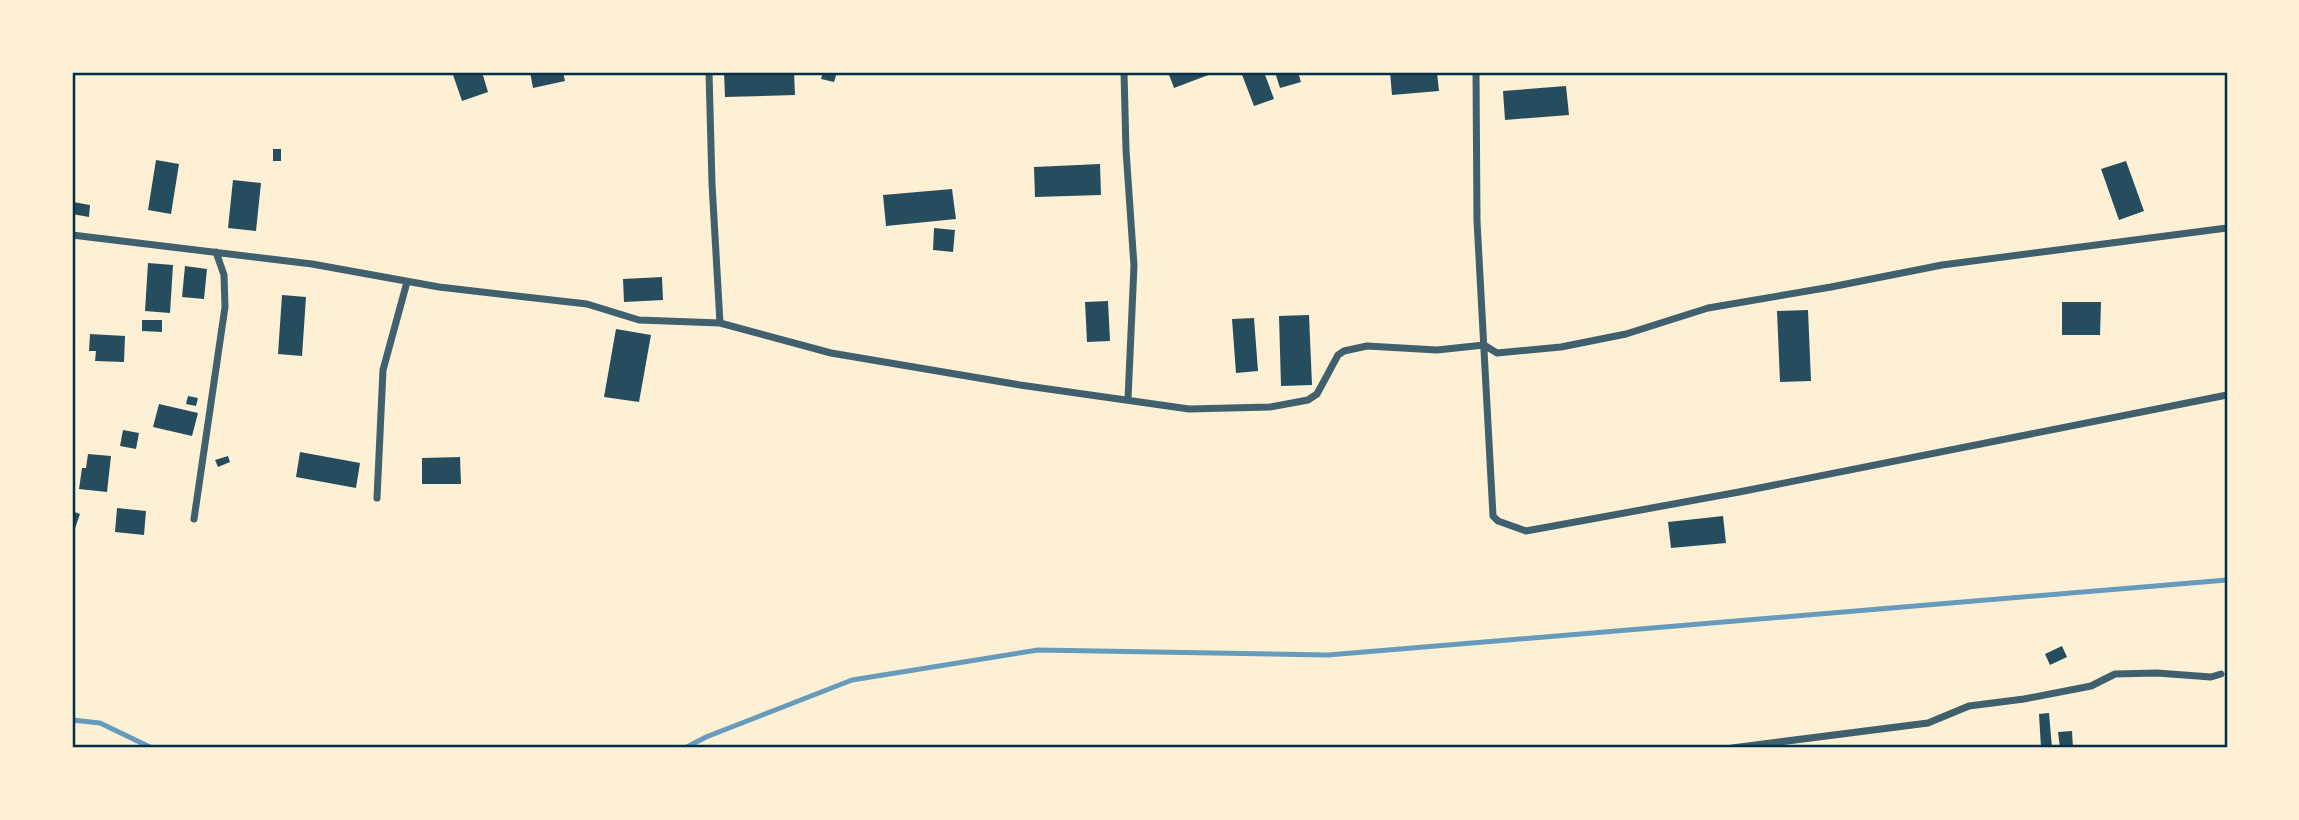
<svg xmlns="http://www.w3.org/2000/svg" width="2299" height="820" viewBox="0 0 2299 820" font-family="Inter,sans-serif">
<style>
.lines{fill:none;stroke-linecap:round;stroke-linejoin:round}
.stream{stroke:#669bbc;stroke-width:5}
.building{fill:#264d5e}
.minor{stroke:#3f606c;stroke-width:7}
.neatline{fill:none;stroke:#003049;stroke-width:2.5}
</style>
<rect width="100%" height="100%" fill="#fdf0d5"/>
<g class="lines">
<path class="stream" d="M72,720L100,723L152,748
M685,748L706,737L852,680L1038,650L1328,655L2227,580"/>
</g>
<path class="building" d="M452,72H482L488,92L462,101Z
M530,72H563L565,81L533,88Z
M724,72H794L795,95L725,97Z
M823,72H837L834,82L821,79Z
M1168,72H1211V74L1174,88Z
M1241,72H1264L1274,99L1254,106Z
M1275,72H1298L1301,82L1280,88Z
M1390,72H1437L1439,91L1392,95Z
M1566,86L1569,115L1505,120L1503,91Z
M273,149H281V161H273Z
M156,160L179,164L171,214L148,210Z
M2126,161L2144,211L2119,220L2101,169Z
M1100,164L1101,195L1035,197L1034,167Z
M233,180L261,183L256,231L228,228Z
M952,189L956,219L886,226L883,195Z
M73,202L90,205L89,217L72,214Z
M934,228L955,230L953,252L933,250Z
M148,263L173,265L170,313L145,311Z
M185,266L207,269L204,299L182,297Z
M662,277L663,300L624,302L623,279Z
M282,295L306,297L302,356L278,354Z
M1108,301L1110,341L1087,342L1085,302Z
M2062,302H2101L2100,335H2062Z
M1808,310L1811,381L1780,382L1777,311Z
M1309,315L1312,385L1281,386L1279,316Z
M1254,318L1258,371L1236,373L1232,319Z
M142,320H162V332L142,331Z
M616,329L651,335L639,402L604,397Z
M90,334L125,336L124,362L95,361L96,351H89Z
M188,396L198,398L196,406L186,404Z
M159,404L198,413L192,436L153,427Z
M123,430L139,433L136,449L120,446Z
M300,452L360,463L356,488L296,477Z
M88,454L111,456L107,492L79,489L82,468H86Z
M228,456L230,462L218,467L215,460Z
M460,457L461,484H422V458Z
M117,508L146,511L144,535L115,532Z
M72,511L80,514L72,537Z
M1723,516L1726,543L1671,548L1668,522Z
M2062,646L2067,657L2050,665L2045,654Z
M2049,713L2052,748H2041L2039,714Z
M2072,731L2073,748H2060L2058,732Z"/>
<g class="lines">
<path class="minor" d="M709,72L712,184L720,323
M1124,72L1126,150L1134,266L1128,399
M1476,72L1477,221L1493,516L1498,521L1526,531L1739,492L2227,395
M72,73V72
M72,235L312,264L439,287L587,304L639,320L720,323L831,353L1020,385L1189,409L1270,407L1308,400L1317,394L1338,355L1344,351L1367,346L1437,350L1484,345L1497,353L1561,347L1626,334L1708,308L1831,287L1942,265L2227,228
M377,498L383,370L407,282
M194,519L225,307L224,275L216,252
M1732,748L1928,723L1969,706L2024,699L2091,686L2115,674L2157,673L2211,677L2221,674"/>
</g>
<rect width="2299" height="820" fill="none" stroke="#fdf0d5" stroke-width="147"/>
<rect x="74" y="74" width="2152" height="672" class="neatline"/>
</svg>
